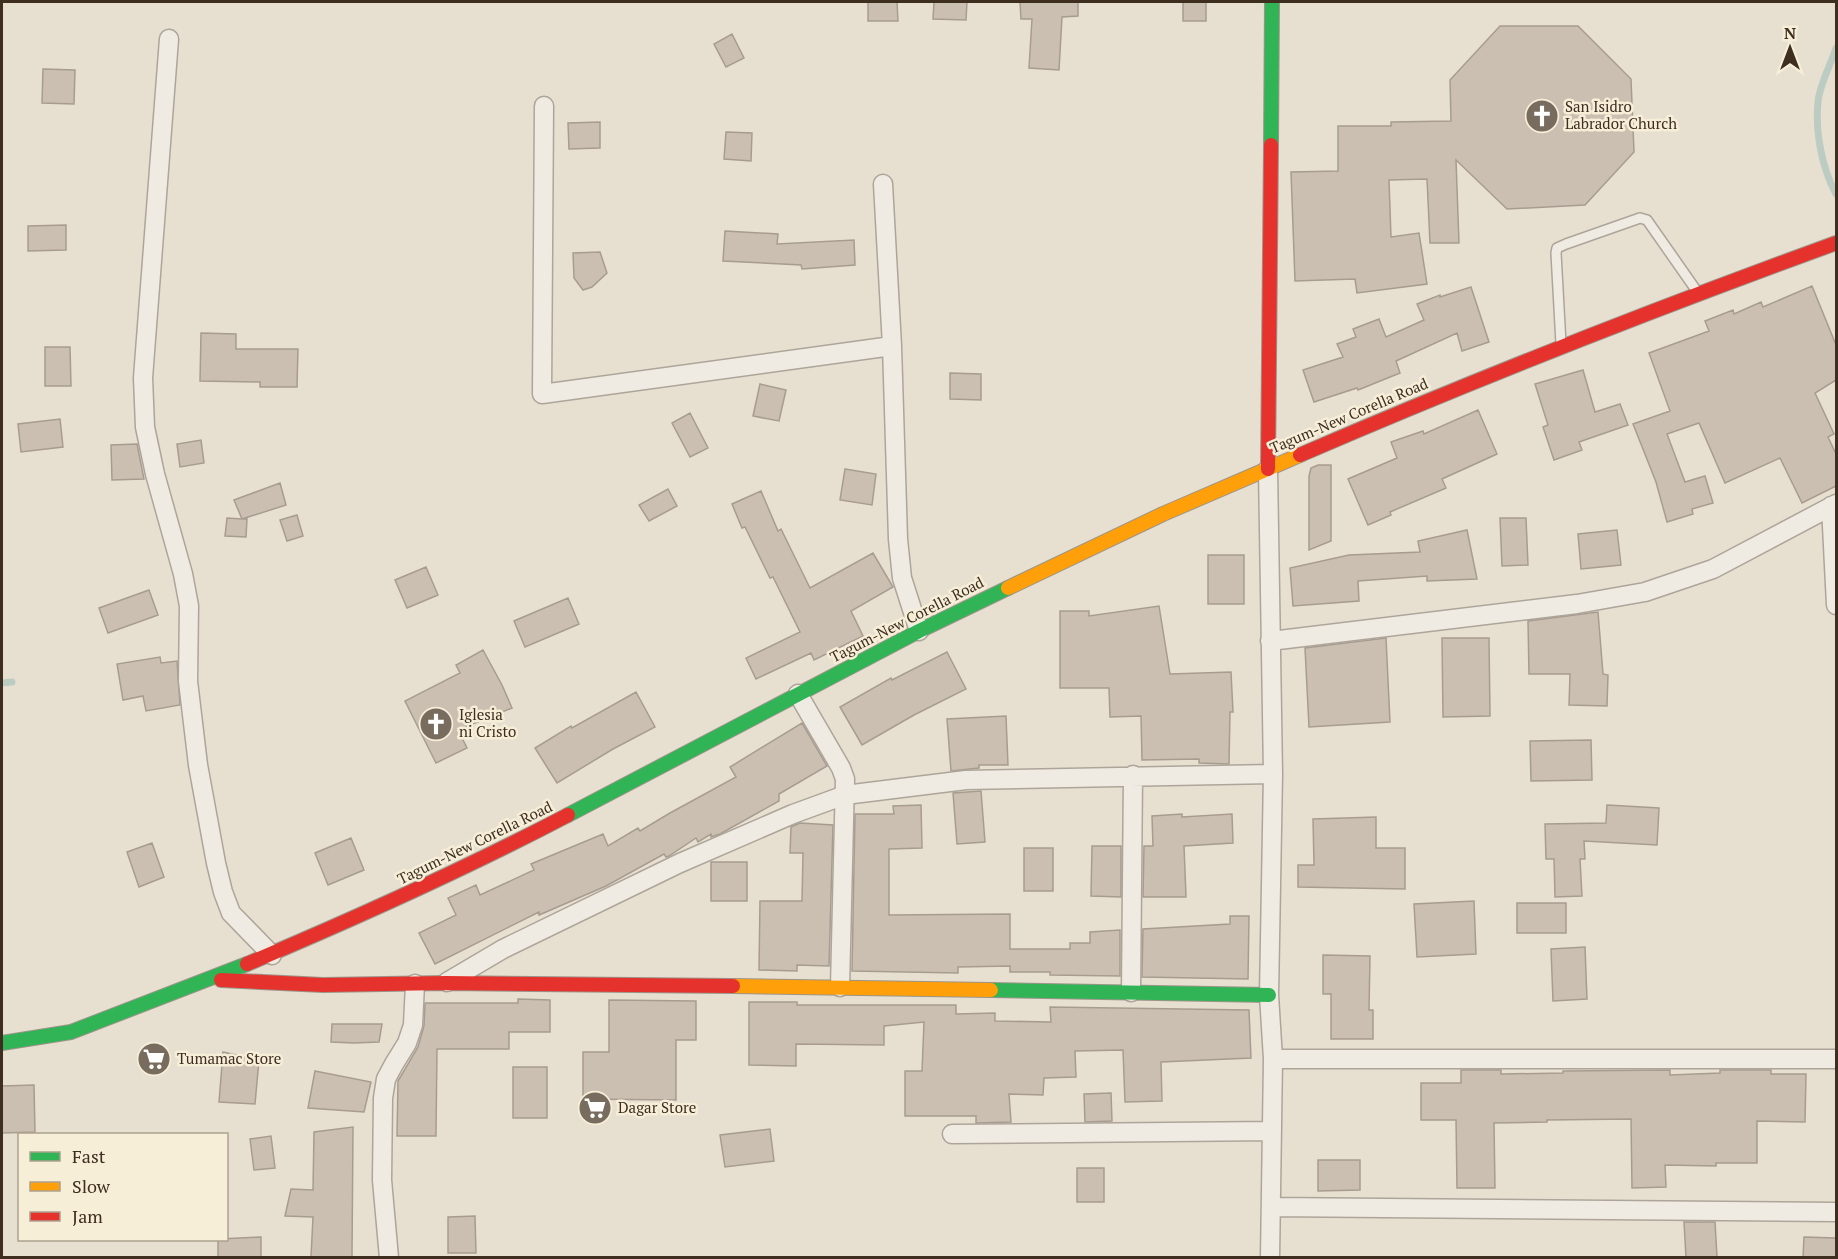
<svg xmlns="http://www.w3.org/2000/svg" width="1838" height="1259" viewBox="0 0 1838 1259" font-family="'PT Serif',serif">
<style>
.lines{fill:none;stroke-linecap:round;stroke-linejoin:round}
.stream{stroke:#bcccc2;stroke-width:7}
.building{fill:#cbbfb2;stroke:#a89c90;stroke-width:1.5}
.lane-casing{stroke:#ada599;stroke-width:12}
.street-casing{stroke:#ada599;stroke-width:21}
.fast-casing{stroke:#9c958a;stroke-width:16}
.slow-casing{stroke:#9c958a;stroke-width:16}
.jam-casing{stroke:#9c958a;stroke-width:16}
.lane{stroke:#efebe3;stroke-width:9}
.street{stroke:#efebe3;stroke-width:18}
.fast{stroke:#30b455;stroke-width:14}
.slow{stroke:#ff9f0a;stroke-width:14}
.jam{stroke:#e5322d;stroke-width:14}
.labels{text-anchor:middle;stroke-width:5;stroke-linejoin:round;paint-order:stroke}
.poi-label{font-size:15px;fill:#3d2e20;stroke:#f7eed8;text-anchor:start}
.street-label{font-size:15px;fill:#3d2e20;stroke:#f7eed8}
</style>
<rect width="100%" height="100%" fill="#e7e0d1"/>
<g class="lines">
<path class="stream" d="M1836,48C1831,64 1819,86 1818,102C1815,132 1822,168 1836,194
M2,683L12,682"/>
</g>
<path class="building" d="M868,2H897L898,21H868Z
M934,2H967L966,20L933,19Z
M1020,2H1078V16L1062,17L1059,70L1029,68L1032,19H1021Z
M1183,2H1206V21H1183Z
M1500,26H1578L1631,79L1634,152L1585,205L1507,209L1456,160L1459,243H1430L1427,179L1389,180L1391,237L1419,233L1427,284L1357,293L1355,279L1295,281L1291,172L1338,171V126H1391V122L1451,121L1450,80Z
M732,34L744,58L726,67L714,44Z
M43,69L75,70L74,104L42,103Z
M600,122V148L569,149L568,123Z
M726,132L752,133L751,161L724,159Z
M66,225V250L28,251V226Z
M725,231L778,234L777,244L854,240L855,265L802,269L801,265L723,261Z
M600,252L607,273L592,287L583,290L574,278L573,253Z
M1812,286L1836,345V380L1815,393L1834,434L1828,437L1836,454V486L1802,503L1780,458L1725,483L1699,423L1667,434L1685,482L1705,476L1713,503L1692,509L1693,514L1667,522L1656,482L1633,424L1670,411L1649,353L1709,331L1705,321L1733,310L1734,314L1761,302L1763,307Z
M1471,287L1489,342L1462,351L1457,333L1396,361L1400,373L1358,390L1357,388L1314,402L1303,370L1343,357L1337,344L1356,337L1353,329L1379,319L1386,337L1424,320L1417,304L1440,295V297Z
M201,333L236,334V349H298L297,387H260V382L200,381Z
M45,347H70L71,386H45Z
M1583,370L1595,412L1620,404L1628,425L1579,442L1582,450L1554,460L1543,427L1548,425L1535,384Z
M950,373L981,374V400L950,399Z
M760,384L786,390L779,421L753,416Z
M1478,410L1497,454L1442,479L1446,488L1390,512L1391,515L1368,525L1348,479L1397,458L1391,442L1423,431L1424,434Z
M690,413L708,448L690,457L672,423Z
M60,419L63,447L21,452L18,424Z
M201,440L204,463L180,467L177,444Z
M137,444L144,479L112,480L111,445Z
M1318,465H1331V541L1309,550V476L1311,468Z
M845,469L876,474L872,505L840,500Z
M280,483L286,505L242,519H247L246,537L225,536L227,518L242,519L234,500Z
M668,489L677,506L649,521L639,505Z
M761,491L778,531L781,529L810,588L873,553L893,587L851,611L863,636L814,660L811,653L756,679L746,658L800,632L773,577L770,578L745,527L742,528L732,504Z
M297,515L303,536L287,541L280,520Z
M1500,518H1526L1528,565L1502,566Z
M1467,530L1477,579L1427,581V576L1358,581L1359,601L1293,606L1290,568L1349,555L1420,552L1418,541Z
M1617,530L1621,565L1581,569L1578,534Z
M1208,555H1244V604H1208Z
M426,567L438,595L407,608L395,580Z
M149,590L158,615L108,633L99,608Z
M568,598L579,624L525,647L514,621Z
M1159,606L1170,674L1231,672L1233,712H1230L1229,764L1199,763V759L1142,760L1141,716L1110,717L1109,688H1060V611H1089V616Z
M1598,612L1603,674L1608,675L1607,706L1569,705L1570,674H1529L1528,621Z
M1386,638L1390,722L1309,727L1305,648Z
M1442,638H1489L1490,716L1443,717Z
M483,650L502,685L512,708L458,730L467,748L436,763L405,701L460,673L456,665Z
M947,652L966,689L914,715L862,745L840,707L891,678L892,680Z
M160,657L161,663L177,661L180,705L146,711L143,696L123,700L117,664Z
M636,692L655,727L613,749L557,783L535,748L571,726L572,728Z
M1006,716L1008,765H979V768L951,771L947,719Z
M802,723L827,766L779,794V801L720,834L711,837V834L698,842L696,838L669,856L666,857L664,854L606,886L539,915V912L435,964L419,933L456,915L448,898L476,885L480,895L534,870L531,864L603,834L608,846L638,828L640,831L670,813L736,777L730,767Z
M1591,740L1592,780L1531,781L1530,741Z
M981,791L985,842L957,844L953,793Z
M921,805L922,848L889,849V915L1010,914V949H1070V943H1090V932L1120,930V976L1050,975V972H1010V966L958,967V973L852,971L855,814H894L893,806Z
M1607,805L1659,808L1657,845L1584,841L1585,859H1580L1582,896L1555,897L1554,859H1546L1545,824L1606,823Z
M1182,814V817L1232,814L1233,843L1184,846L1186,897H1143L1144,846H1153L1152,816Z
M1376,817V848H1405V889L1298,887V865H1314L1313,819Z
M800,823L833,825L829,966L797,965V971L759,970L760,901H802L803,853H790L791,827Z
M351,838L364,870L328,885L315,853Z
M152,843L164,877L139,887L127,852Z
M1092,846H1121V897L1091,896Z
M1024,848H1053V891H1024Z
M711,862H747V901H711Z
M1474,901L1476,954L1417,957L1414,904Z
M1517,903H1566V933H1517Z
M1230,916H1249L1248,979L1142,977L1143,929L1230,924Z
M1585,947L1587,999L1553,1001L1551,949Z
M1323,955L1370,956L1369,1010H1373V1039H1331V994H1323Z
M518,999L550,1000V1032H509V1049H437L436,1136H397L398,1081L418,1047L424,1026L425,1003H518Z
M609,1000L696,1001V1040H676V1100L583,1099V1052H609Z
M749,1002H797V1005H956V1014L995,1013V1021L1051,1022L1050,1007L1249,1010L1251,1058L1161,1062L1162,1101L1125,1102L1123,1050L1075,1051L1076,1077L1044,1078L1043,1095L1009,1094L1011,1122L976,1123V1116H905V1071H922L924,1022L884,1026V1045L796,1044V1066L749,1065Z
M332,1024H382L379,1042L354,1043L331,1042Z
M223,1052L259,1060L255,1104L219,1102Z
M513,1067H547V1118H513Z
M1461,1070H1501V1074L1563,1073V1071L1670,1070V1075L1720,1073V1070H1771V1074H1806L1805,1122L1757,1121V1163H1716V1166L1665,1165L1666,1187L1632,1188L1631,1119L1547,1120V1122L1494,1123L1495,1188H1457L1456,1120H1421V1083H1461Z
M315,1071L371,1082L364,1112L308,1108Z
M34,1085L35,1132L2,1133V1086Z
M1111,1093L1112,1121L1085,1122L1084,1094Z
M353,1127L352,1257H311L313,1217L285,1216L291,1189L313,1190L314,1132Z
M770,1129L774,1161L725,1167L720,1135Z
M271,1136L275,1168L254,1170L250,1139Z
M1318,1160H1360V1190L1318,1191Z
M1077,1168H1104V1202H1077Z
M475,1216L476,1253H448V1217Z
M1684,1222H1715L1717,1257H1686Z
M261,1237V1257H218V1239Z
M1804,1237L1836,1238V1257H1803Z"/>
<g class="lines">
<defs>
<path id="lane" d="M1561,344L1556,253L1557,248L1566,244L1640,218L1647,220L1696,290"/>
<path id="street" d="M169,39L143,378L145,427L155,474L183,574L189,606L188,681L198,765L216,863L223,892L231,913L272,955
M544,106L542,394L892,346
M883,184L892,346L898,539L902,578L919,631
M1268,469L1273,774L1269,995L1273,1059L1270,1258
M1831,506L1836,605
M1270,641L1577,604L1645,592L1713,569L1836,504
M798,694L841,768L845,779L840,987
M447,982L503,949L680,863L793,814L845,795L966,780L1273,774
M1131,992L1133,775
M1273,1059H1836
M952,1134L1272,1131
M1271,1207L1836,1212
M389,1258L382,1180L383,1098L386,1079L394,1064L407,1043L413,1025L415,984"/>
<path id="fast" d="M1271,145L1272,2
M568,815L919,631L1008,588
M991,990L1269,995
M2,1043L71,1032L247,964"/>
<path id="slow" d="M1008,588L1163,514L1300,455
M733,986L991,990"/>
<path id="jam" d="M1300,455C1476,379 1655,309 1836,243
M1268,469L1271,145
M247,964C356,918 463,870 568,815
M221,980L323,985L446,983L733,986"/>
</defs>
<use href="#lane" class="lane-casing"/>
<use href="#street" class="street-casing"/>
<use href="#fast" class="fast-casing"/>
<use href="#slow" class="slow-casing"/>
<use href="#jam" class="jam-casing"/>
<use href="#lane" class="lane"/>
<use href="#street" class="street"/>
<use href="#fast" class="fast"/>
<use href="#slow" class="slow"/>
<use href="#jam" class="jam"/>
</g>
<defs>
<symbol id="church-disc" viewBox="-11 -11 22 22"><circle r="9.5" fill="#786c5e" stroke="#f7eed8"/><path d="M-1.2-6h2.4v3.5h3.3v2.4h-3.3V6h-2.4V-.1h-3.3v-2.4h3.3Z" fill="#fff"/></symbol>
<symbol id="supermarket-disc" viewBox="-11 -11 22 22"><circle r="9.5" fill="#786c5e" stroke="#f7eed8"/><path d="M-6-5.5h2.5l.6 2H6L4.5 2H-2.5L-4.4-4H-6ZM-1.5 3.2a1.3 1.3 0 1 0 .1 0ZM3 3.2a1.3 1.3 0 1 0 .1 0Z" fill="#fff"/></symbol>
</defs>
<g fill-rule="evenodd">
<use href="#church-disc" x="1523" y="97" width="38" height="38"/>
<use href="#church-disc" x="417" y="705" width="38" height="38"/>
<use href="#supermarket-disc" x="135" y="1040" width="38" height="38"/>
<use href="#supermarket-disc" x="576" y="1089" width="38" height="38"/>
</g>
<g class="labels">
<g class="poi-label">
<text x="1565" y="112">San Isidro<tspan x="1565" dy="17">Labrador Church</tspan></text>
<text x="459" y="720">Iglesia<tspan x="459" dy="17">ni Cristo</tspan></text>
<text x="177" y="1064">Tumamac Store</text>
<text x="618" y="1113">Dagar Store</text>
</g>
<g class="street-label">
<text transform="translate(1349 416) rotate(-23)" y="5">Tagum-New Corella Road</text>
<text transform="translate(907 620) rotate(-27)" y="5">Tagum-New Corella Road</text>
<text transform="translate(475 843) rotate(-26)" y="5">Tagum-New Corella Road</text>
</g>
</g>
<rect width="1838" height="1259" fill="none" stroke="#3d2e20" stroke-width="6"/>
<rect x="18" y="1133" width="210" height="108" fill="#f7eed8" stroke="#ada18e" stroke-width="1.5"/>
<rect x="30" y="1152" width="30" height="9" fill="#30b455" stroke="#ada18e" stroke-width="1.5"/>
<text x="72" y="1163" font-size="18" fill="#3d2e20">Fast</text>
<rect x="30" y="1182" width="30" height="9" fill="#ff9f0a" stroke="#ada18e" stroke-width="1.5"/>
<text x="72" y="1193" font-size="18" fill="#3d2e20">Slow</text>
<rect x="30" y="1212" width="30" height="9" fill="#e5322d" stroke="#ada18e" stroke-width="1.5"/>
<text x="72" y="1223" font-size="18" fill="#3d2e20">Jam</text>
<g transform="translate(1790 48)" stroke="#f7eed8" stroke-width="4.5" paint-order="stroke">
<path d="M0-4.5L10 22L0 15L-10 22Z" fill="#3d2e20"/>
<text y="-9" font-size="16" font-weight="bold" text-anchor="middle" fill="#3d2e20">N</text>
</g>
</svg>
